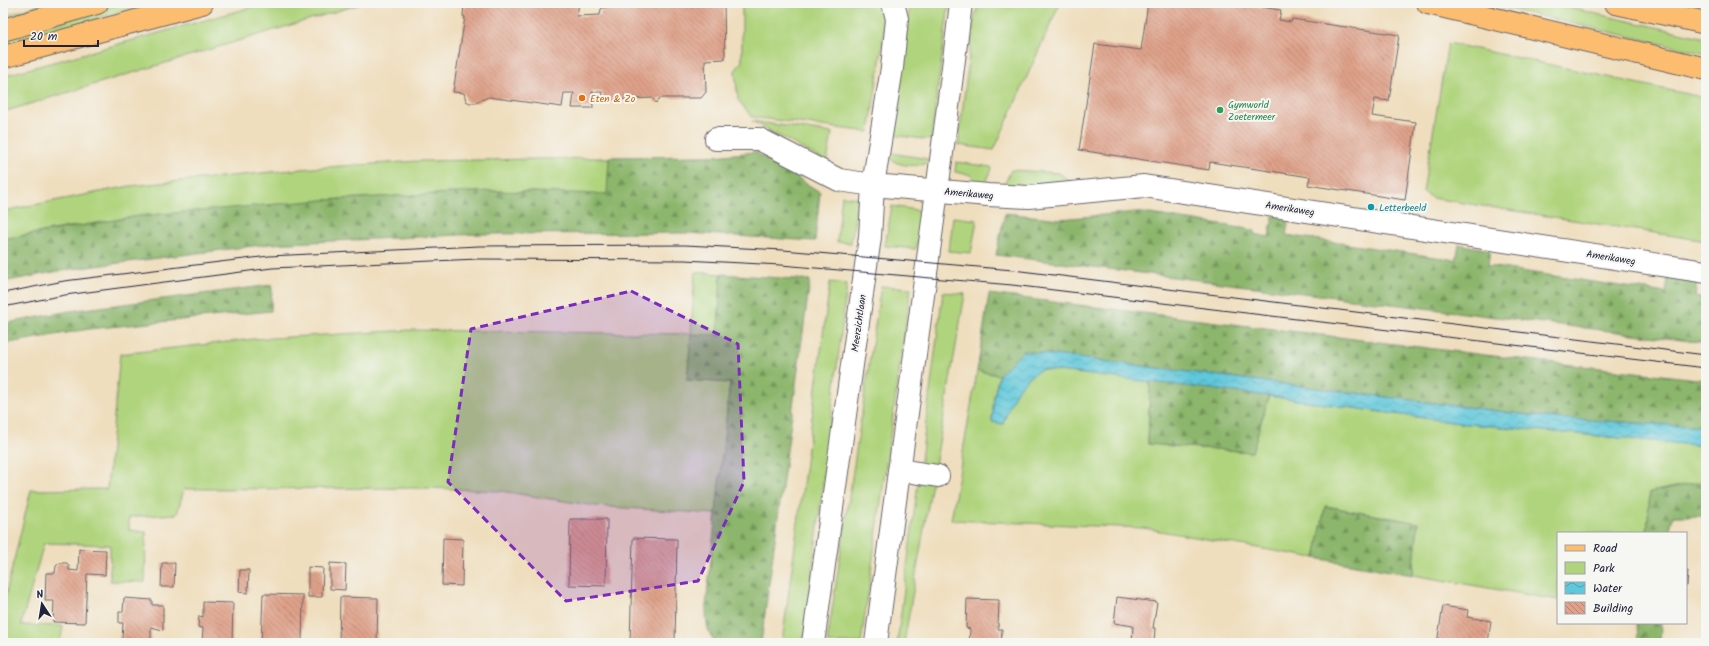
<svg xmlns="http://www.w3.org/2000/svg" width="1709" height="646" viewBox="0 0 1709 646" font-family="Kalam,sans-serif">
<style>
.green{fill:#b0d47d;stroke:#697b5c}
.forest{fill:url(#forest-firs);stroke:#576c54}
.water{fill:url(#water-waves);stroke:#40758a}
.building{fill:url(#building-back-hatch)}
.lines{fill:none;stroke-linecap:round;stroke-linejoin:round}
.minor-casing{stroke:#6a6469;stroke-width:24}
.major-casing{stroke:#6a6469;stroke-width:24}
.minor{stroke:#fff;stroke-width:22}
.major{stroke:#fcbd6f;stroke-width:22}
.tram{stroke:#22223b;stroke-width:1}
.marked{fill:#7b2cbf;fill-opacity:0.2;stroke:#7b2cbf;stroke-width:3;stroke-dasharray:8 5;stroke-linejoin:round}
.food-dot{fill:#e8710a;stroke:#f6f6f2;stroke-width:1.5}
.leisure-dot{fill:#2e9e5b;stroke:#f6f6f2;stroke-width:1.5}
.culture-dot{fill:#0f9aa8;stroke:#f6f6f2;stroke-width:1.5}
.labels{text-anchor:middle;stroke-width:4;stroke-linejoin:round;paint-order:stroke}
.food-label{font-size:10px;fill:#c56008;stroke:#f6f6f2;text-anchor:start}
.leisure-label{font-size:10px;fill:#27864d;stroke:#f6f6f2;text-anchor:start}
.street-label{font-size:10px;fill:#22223b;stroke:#f6f6f2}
.culture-label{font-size:10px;fill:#0d838f;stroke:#f6f6f2;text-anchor:start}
</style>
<defs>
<pattern id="forest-firs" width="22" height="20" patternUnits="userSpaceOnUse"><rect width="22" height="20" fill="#8cb66c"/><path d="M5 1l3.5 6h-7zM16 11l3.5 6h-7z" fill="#72945a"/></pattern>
<pattern id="water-waves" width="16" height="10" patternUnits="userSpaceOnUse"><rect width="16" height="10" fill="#5fc8da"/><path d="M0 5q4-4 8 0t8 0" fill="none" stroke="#4ea2b2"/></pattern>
<pattern id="building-back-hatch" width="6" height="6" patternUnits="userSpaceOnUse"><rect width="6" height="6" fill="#dfa189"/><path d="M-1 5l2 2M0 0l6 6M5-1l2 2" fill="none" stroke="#b48371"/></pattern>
</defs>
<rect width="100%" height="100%" fill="#f6f6f2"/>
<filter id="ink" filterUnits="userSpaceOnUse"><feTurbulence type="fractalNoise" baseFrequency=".025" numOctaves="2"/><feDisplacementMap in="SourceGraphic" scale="8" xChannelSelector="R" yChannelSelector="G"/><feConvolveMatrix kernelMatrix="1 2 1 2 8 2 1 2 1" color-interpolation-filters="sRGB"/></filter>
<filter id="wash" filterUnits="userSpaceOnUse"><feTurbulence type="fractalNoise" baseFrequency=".012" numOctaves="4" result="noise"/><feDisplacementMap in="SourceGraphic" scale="16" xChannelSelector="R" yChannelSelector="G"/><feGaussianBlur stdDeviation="0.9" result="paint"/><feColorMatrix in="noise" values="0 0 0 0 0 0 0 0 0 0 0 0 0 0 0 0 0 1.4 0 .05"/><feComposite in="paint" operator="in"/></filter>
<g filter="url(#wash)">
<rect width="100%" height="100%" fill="#efdebe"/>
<path class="green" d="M48,3H65L3,21V16Z
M125,3H150L3,46V38Z
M267,3H364L3,112V76Z
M742,3H877L883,19L884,35L869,132L752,117L738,100L735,71L742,61Z
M910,3H949L931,140L892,135Z
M979,3H1060L994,150L958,145L974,18Z
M1483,3H1547L1706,38V54Z
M1448,43L1706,98V241L1432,198L1423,192Z
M752,121L832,133L827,162Z
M891,153L928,159L927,162C920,168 897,166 891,159Z
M713,156L706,197L491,191L324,200L68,227L3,239V211L130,186L312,168L419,161Z
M956,162L991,167L992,169L986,182H977L971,175L955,172Z
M1011,170L1059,173L1071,182L1026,187L1003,188Z
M842,196L858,198L851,243L837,242Z
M892,206L922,211L916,249L885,246Z
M953,217L977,220L971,253L949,251Z
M695,272L721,274L718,335L687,380L730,383L716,514L596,506L500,491L433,488L184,489L177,514L129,517V530L146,532L145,582L110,581V545L44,543L21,625L63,626L60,643H3V605L31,490L107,489L120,354L254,339L412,330L691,334Z
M830,282L847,284L804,643H782Z
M881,286L911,288L861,643H827Z
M943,292L965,294L904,643H897Z
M1041,369L1150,381L1148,444L1252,452L1269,396L1459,423L1706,446V481L1650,492L1647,533H1558V600L1413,575L1418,523L1326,506L1315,558L1143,528L951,520L977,371L999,375L994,396L992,422L1003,424L1011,400L1024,380Z"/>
<path class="forest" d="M755,152L820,192L815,241L688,233L479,234L269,244L64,270L3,282V239L138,216L324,200L491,191L607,194L609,157L713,156Z
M1137,212L1254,230V234L1269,237L1273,216L1289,218L1286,235L1456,260L1459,244L1490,250L1488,266L1666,293L1668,276L1697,281L1695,297L1706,299V343L996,255L1005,213L1060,219Z
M721,274L810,280L761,643H717C706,634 706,619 706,605L730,383L687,380L691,334L718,335Z
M272,285L271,311L89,329L3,344V324L69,311Z
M989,294L1476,354L1706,380V427L1553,418L1023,351L999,375L977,371Z
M1150,381L1269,396L1252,452L1148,444Z
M1706,481V516H1673L1669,533H1647L1650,492Z
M1325,506L1418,523L1413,575L1315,558Z
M1637,623H1661L1660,643H1638Z"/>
<path class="water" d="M1023,351L1553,418L1706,427V446L1459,423L1269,396L1041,369C1016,385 1013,397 1003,424L992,422L994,396L999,375Z"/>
<g id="blocks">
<path class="building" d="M464,3H579L577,16L600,15L601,9L605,7L631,6V3H724L725,59L705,60L706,92L701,98H660L656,103L652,98L609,100L603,97L602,92H592L593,108H572L574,93H564L562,107L488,97L476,103H470L466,101L464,93L453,92L465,17L463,16Z
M1148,3H1234L1281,10L1279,20L1291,22L1292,19L1399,35L1389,101L1375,99L1372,116L1416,122L1405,200L1308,185L1310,177L1210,162L1209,170L1079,150L1095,44L1141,50Z
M570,519H607L606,586L569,585Z
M443,538L463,539L462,586L442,585Z
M633,538L677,539L675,643H630Z
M79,549L106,550L105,575L87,574L85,623L53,622L54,601H45L46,573H55L56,566L59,563H67L69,566V570L78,571Z
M162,563H175L174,587H161Z
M330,563L346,564L345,590L330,589Z
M308,567L323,568L322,597H308Z
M240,570H249L248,593L239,592Z
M1686,571H1688L1687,586H1686Z
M263,594L303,595L302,643H261Z
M340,597L378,598L377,643H339Z
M1117,597L1157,602L1153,628H1155L1154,643H1132L1133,626L1114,623Z
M124,598L152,600V605H163V630L151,627V642L122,641L123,623H119V612H123Z
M967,599L999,600L998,629H1002L1001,643H969L970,629L966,628Z
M203,602L233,603L232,643H202L203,628L198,627L199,616L203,617Z
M1443,606L1468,610L1467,617L1491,621L1488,643H1437Z
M1344,638L1358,641L1363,643H1343Z"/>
</g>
</g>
<g filter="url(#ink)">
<use href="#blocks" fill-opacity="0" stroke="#6a6469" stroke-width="1"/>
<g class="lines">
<defs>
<path id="minor" d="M716,139H759L839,180L873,185L988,195L1029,197L1144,186L1706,272
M899,470L938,476
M813,643L870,237L873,185L892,68L897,19L893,3
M876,643C904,430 935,217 961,3"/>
<path id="major" d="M1428,3L1706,69
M1616,3L1706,23
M3,30L97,3
M3,57L202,3"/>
</defs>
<use href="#minor" class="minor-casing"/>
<use href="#major" class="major-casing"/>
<use href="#minor" class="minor"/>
<use href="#major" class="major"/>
<path class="tram" d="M3,293L64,281L269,256L479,246L685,245L783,250L1013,270L1706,355
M3,307L65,295L272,268L478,259L684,260L781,265L1012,285L1706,368"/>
</g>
</g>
<path class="marked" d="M631,291L738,344L744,482L698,581L566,601L448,482L471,329Z"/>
<circle class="food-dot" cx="582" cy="98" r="4"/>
<circle class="leisure-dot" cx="1220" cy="110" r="4"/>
<circle class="culture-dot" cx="1371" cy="207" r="4"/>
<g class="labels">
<g class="food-label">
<text x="590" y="102">Eten &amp; Zo</text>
</g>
<g class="leisure-label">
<text x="1228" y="108">Gymworld<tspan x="1228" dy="12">Zoetermeer</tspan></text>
</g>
<g class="street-label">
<text transform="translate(969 193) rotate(5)" y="4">Amerikaweg</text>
<text transform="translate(1290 208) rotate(9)" y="4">Amerikaweg</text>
<text transform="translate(1611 257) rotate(9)" y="4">Amerikaweg</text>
<text transform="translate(858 323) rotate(-82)" y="4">Meerzichtlaan</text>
</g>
<g class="culture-label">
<text x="1379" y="211">Letterbeeld</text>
</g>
</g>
<rect width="1709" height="646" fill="none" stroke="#f6f6f2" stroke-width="16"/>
<rect x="1557" y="532" width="130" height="92" fill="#f6f6f2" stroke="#a1a1a9"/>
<rect x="1565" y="545" width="20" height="6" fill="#fcbd6f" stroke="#a1a1a9"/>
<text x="1593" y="552" font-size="12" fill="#22223b">Road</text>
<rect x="1565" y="562" width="20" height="12" fill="#b0d47d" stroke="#a1a1a9"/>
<text x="1593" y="572" font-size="12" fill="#22223b">Park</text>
<rect x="1565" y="582" width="20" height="12" fill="url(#water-waves)" stroke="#a1a1a9"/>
<text x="1593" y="592" font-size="12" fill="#22223b">Water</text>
<rect x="1565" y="602" width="20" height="12" fill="url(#building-back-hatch)" stroke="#a1a1a9"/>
<text x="1593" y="612" font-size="12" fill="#22223b">Building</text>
<g transform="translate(42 604) rotate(348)" stroke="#f6f6f2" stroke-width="3" paint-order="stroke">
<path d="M0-3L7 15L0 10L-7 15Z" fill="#22223b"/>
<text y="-6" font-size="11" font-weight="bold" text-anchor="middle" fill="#22223b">N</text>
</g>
<path d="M24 40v6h74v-6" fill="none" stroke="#22223b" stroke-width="2"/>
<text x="30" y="40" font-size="12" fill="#22223b" stroke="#f6f6f2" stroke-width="3" paint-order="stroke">20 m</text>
</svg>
